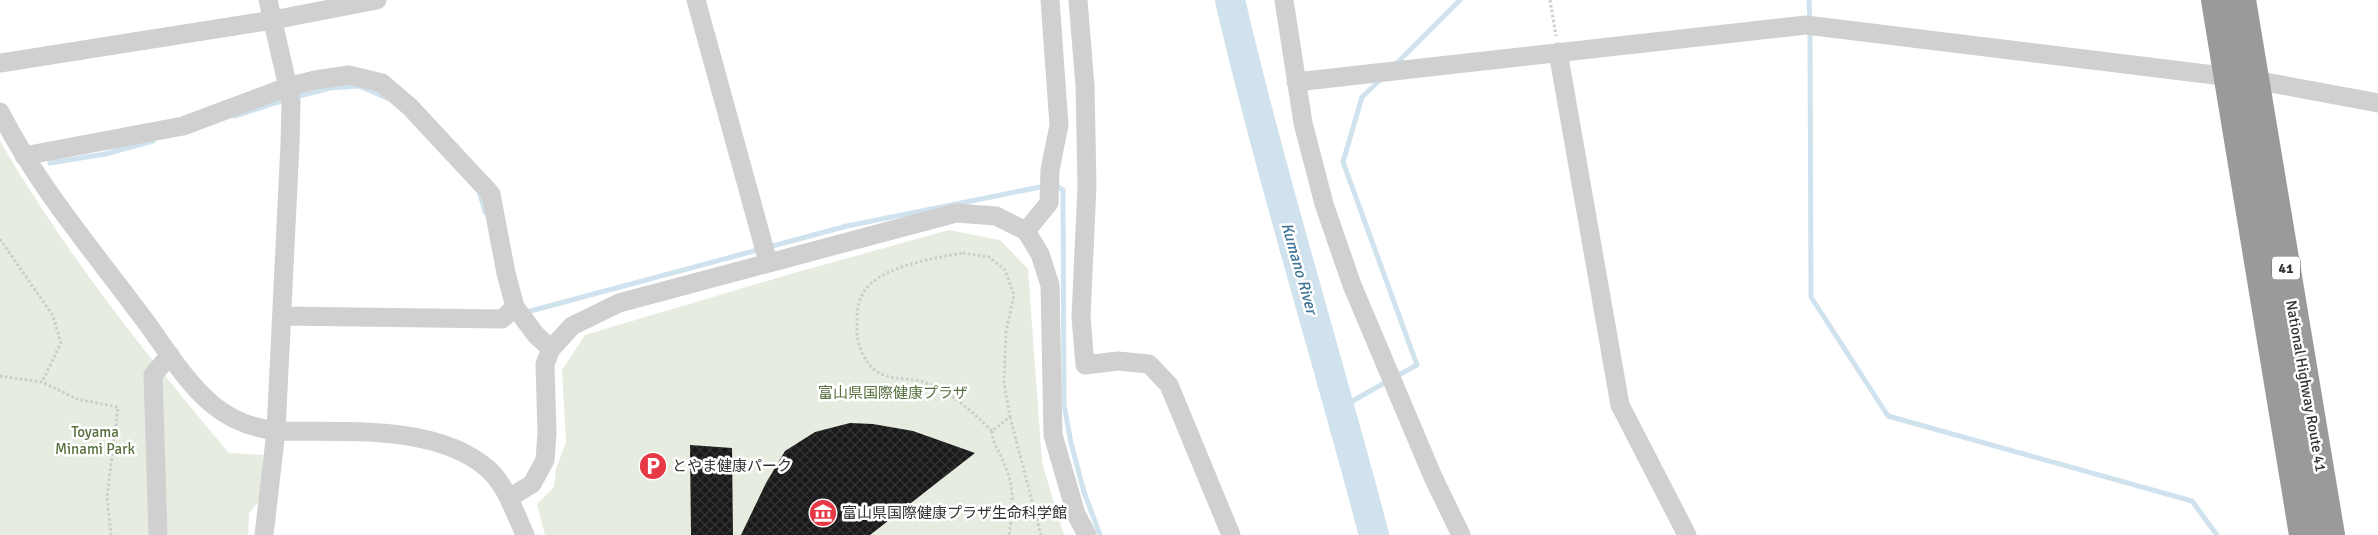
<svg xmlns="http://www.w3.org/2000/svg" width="2378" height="535" viewBox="0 0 2378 535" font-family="Signika,'Noto Sans JP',sans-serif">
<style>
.green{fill:#e6ecdf}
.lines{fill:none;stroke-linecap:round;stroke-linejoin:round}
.stream{stroke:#cfe2ee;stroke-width:5}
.river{stroke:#cfe2ee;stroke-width:30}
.building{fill:url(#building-cross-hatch)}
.path{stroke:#cdcdcd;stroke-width:3;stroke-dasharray:2.5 2.5;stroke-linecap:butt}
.minor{stroke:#d0d0d0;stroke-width:19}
.highway{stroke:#9a9a9a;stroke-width:28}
.labels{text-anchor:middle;stroke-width:5;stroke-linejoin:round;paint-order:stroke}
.shield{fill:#fff;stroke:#707070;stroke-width:1}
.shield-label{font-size:14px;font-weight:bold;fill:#333}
.street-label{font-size:15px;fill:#333;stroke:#fff}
.park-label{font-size:15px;fill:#56703f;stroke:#fff}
.poi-label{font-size:15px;fill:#333;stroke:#fff;text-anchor:start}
.water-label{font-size:16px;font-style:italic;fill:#3f7597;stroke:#fff}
</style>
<defs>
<pattern id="building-cross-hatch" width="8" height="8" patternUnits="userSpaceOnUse" patternTransform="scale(1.25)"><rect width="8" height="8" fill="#1a1a1a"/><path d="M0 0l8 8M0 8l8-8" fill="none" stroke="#333"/></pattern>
</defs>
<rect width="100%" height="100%" fill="#fff"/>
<path class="green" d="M0,141C65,253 146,355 229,453L263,455L261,499L249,513L248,535H0Z
M949,230L1000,240L1028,269L1042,463L1064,535H545L537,504L554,487L556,469L566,442L562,370L585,335L787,275Z"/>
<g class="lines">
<path class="stream" d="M1809,0L1810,21
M1810,30L1811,297L1888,416L2192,501L2217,535
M1396,64L1460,0
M1381,79L1362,97L1343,162L1417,365L1395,377
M295,97L330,88L359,86L387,98
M235,116L287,99
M50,163L105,154L153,141
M1053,184L1063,190L1064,405L1071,443L1084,492L1100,535
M480,194L485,212
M523,313L847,226L1045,186
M1340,408L1388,381"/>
<path class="river" d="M1230,0C1272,180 1327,356 1374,535"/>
</g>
<path class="building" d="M850,423L873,424L913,431L975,453L870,535H741L766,483L785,451L815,432Z
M690,445L732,448L733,535H691Z"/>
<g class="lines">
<path class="path" d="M1550,0L1556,36
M0,239L53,316L61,343L42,382
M963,253L989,257L1005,270L1014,295L1006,331L1004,383L1010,417L992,431C971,411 952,392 924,382C911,378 892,380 879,373C867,366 858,348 857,335C857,322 856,310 861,297C873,267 934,258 963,253Z
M0,376L42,382L77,399L118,407L107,497L111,535
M1010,417L1041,535
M992,431C993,445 999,451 1004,463C1015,487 1013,510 1009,535"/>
<path class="minor" d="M696,0L768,262
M1078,0L1085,86L1087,186L1081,317L1085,365L1118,361L1149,364L1169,385L1231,535
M1284,0L1303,123L1324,204L1352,285L1433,477L1461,535
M1558,52L1620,405L1687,535
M0,63L273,20L377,0
M1296,82L1806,25L2255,80L2378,103
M0,112C37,185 91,248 140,314C164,345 183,380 213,405C231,420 253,428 276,431C342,433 435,423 488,469C506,485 515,513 525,535
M24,156L183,126L287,87L315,80L349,75L382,83L410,107L491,194L506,273L515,307
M1026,231L1049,203L1050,170L1059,125L1050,0
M282,316L502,319L515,307L536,335L551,349
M509,498L532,484L545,460L547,433L545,364L551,349L572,326L619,303L956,213L996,216L1026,231L1040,254L1050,285L1053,435L1076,514L1087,535
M158,535L153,375L170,355
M264,535L276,431L290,144L291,101L268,0"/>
<path class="highway" d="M2215,0L2303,535
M2242,0L2331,535"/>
</g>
<defs>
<symbol id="parking-disc" viewBox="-11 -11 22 22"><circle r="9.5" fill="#e63946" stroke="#fff"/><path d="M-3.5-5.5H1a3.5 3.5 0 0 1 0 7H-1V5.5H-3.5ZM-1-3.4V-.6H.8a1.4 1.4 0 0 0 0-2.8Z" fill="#fff"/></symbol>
<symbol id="museum-disc" viewBox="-11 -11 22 22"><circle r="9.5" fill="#e63946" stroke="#fff"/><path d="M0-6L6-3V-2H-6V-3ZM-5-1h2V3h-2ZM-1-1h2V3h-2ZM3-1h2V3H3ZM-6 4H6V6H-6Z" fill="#fff"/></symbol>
</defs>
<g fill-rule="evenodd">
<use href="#parking-disc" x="637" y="450" width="32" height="32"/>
<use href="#museum-disc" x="807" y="497" width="32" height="32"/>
</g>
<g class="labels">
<rect class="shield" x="2272" y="256.5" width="28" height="23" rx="4"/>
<g class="shield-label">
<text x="2286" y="273">41</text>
</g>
<g class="street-label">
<text transform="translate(2306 386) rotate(80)" y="5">National Highway Route 41</text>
</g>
<g class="park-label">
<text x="893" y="398">富山県国際健康プラザ</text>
<text x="95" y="437">Toyama<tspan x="95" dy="17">Minami Park</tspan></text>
</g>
<g class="poi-label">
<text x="672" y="471">とやま健康パーク</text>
<text x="842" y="518">富山県国際健康プラザ生命科学館</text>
</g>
<g class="water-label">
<text transform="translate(1300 268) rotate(74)" y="6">Kumano River</text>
</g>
</g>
</svg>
